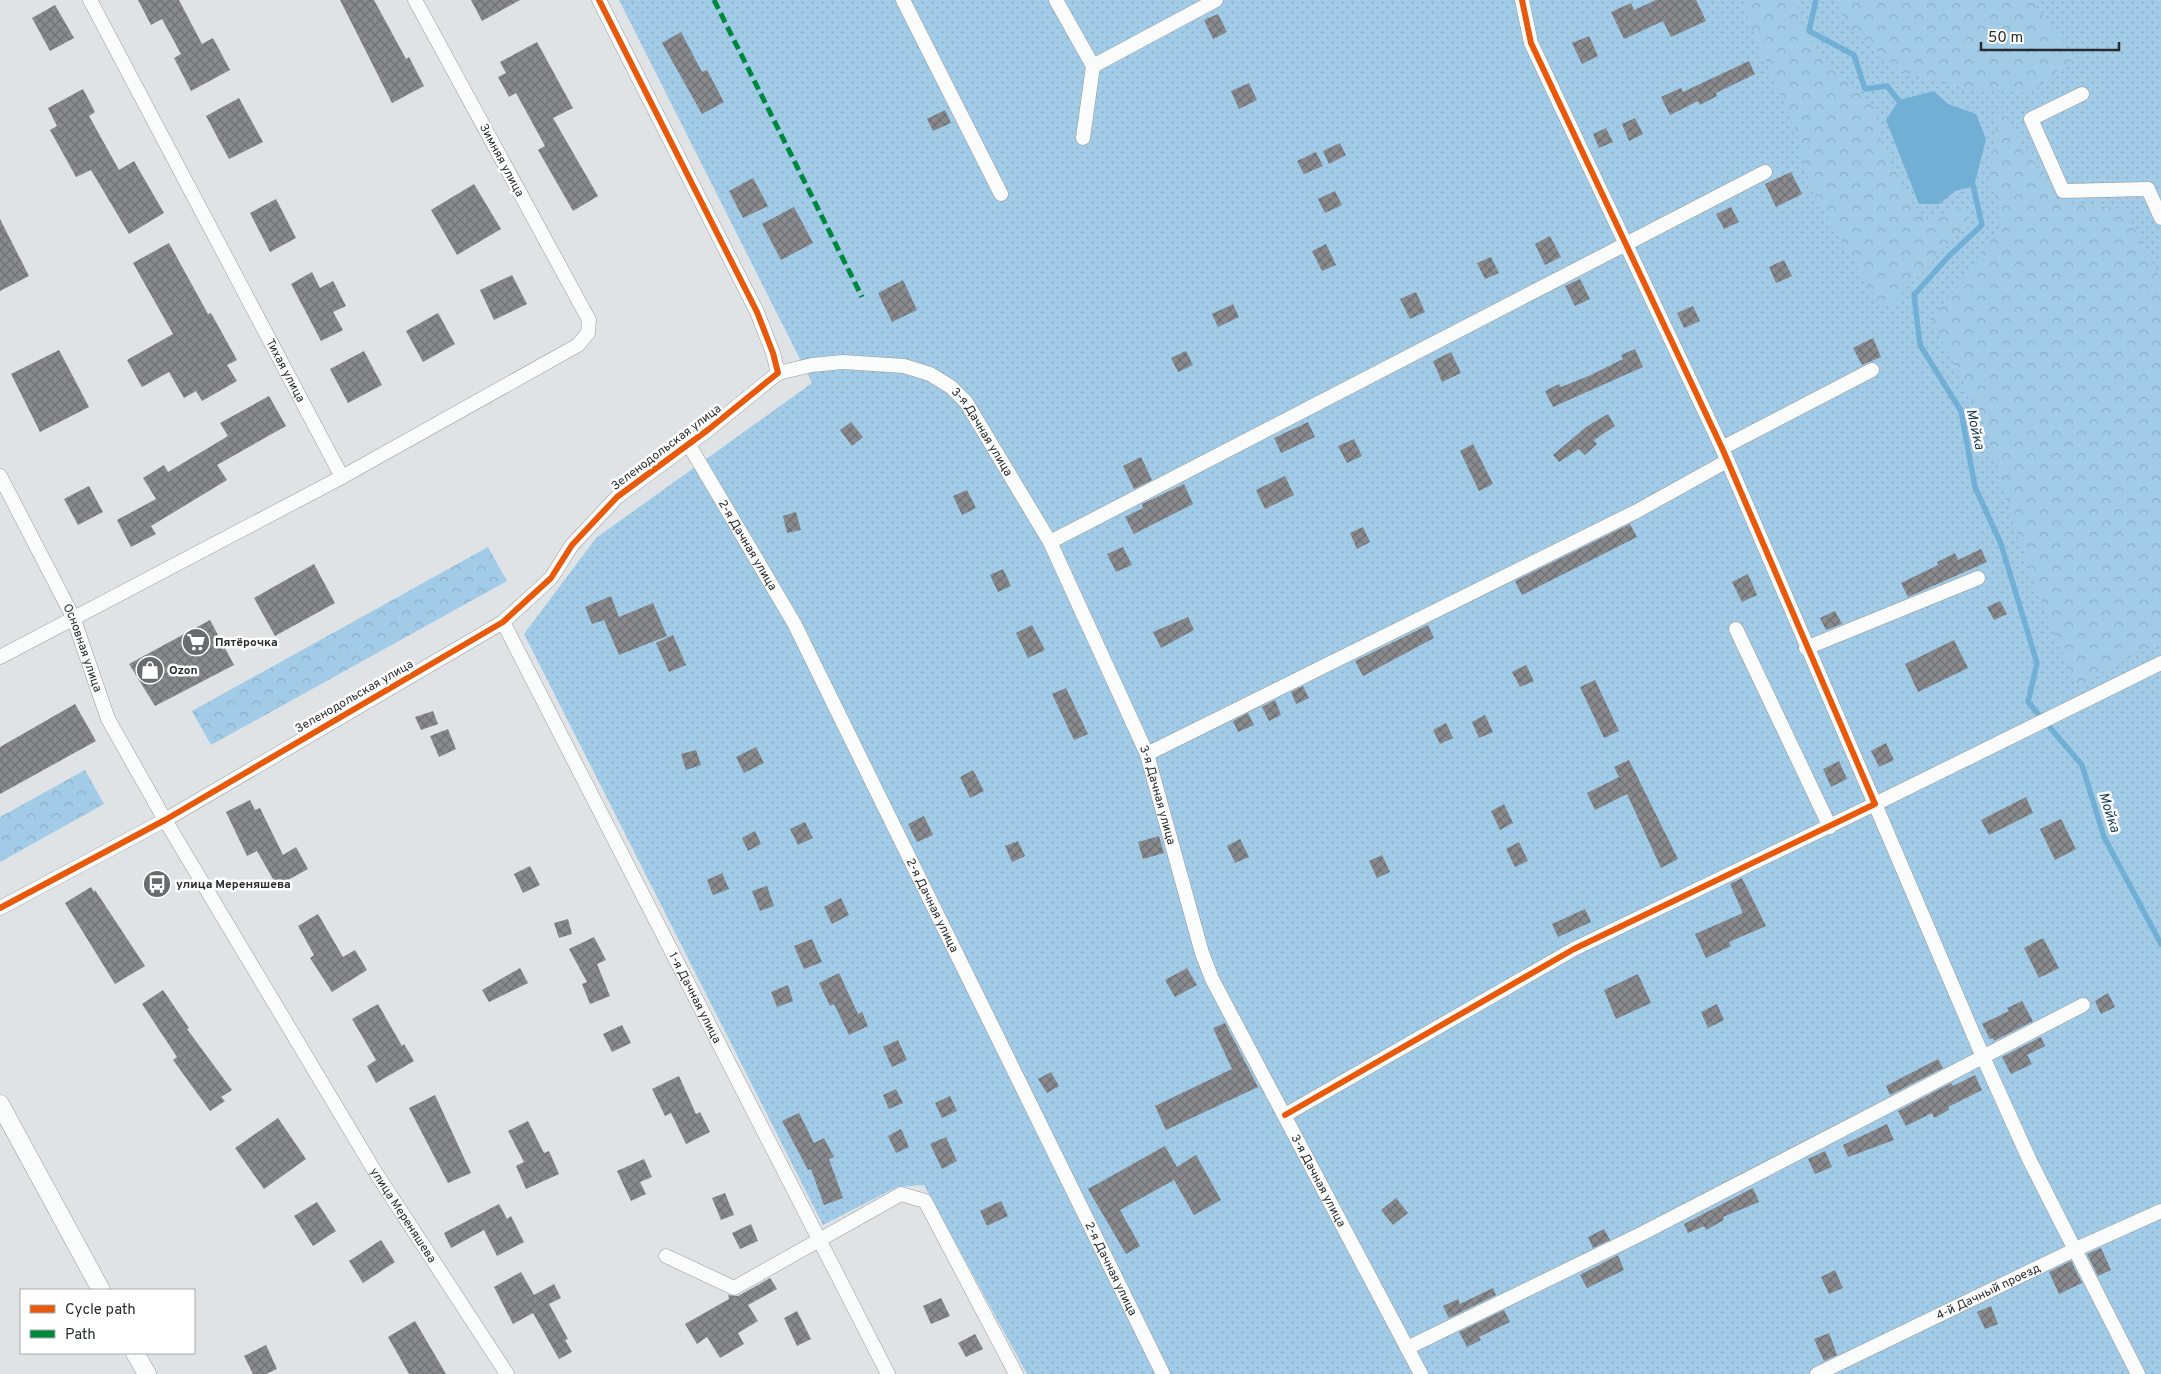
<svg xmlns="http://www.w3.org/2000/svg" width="2161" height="1374" viewBox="0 0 2161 1374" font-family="Overpass,sans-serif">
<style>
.grass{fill:url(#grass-dots)}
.forest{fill:url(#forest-crowns)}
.water{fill:#72afd5}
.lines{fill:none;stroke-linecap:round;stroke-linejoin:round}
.stream{stroke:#72afd5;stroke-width:5.5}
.building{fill:url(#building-cross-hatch)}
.minor-casing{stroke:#989b9d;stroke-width:15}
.tertiary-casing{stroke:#989b9d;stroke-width:19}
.minor{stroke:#fafbfb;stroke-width:14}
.tertiary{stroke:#fafbfb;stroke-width:18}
.quiet{stroke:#00873e;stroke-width:5;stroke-dasharray:10 5;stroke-linecap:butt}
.cycleway-casing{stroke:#fff;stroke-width:9}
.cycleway{stroke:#e8590c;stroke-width:6}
.labels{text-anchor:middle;stroke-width:5;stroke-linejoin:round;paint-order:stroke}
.street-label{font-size:12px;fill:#292c2e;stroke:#fff}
.poi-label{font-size:12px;font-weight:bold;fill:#292c2e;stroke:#fff;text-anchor:start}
.water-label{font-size:14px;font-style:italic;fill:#163b51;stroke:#fff}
</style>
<defs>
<pattern id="grass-dots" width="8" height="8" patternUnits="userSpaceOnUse" patternTransform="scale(1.25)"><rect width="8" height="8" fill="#a1cbe7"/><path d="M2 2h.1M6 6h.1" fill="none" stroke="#8baec6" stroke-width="1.8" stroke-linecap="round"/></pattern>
<pattern id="forest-crowns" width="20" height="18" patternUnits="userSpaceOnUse" patternTransform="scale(1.25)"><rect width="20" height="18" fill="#a1cbe7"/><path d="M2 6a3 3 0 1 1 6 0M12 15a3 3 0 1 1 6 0" fill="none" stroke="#8baec6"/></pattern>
<pattern id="building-cross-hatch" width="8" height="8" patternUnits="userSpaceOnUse" patternTransform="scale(1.25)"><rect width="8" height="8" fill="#888a8d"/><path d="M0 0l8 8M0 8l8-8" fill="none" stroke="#6f7174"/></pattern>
</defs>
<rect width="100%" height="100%" fill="#dfe3e6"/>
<path class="grass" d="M619,0H2161V1374H1027L924,1185L897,1187L823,1225L524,634L596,538L812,383Z"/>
<path class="forest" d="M1743,0H1796L1802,30L1832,66L1879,113L1881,141L1905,191L1924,220L1966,207L1969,226L1945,246L1927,269L1906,287L1894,305L1879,304L1812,191L1796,132L1748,19Z
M1835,0H2032L2074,58L2030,93L1967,89L1902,72L1849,27Z
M1998,106L2058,201L2125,209L2161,280V640L2078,686L2050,624L2010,514L1983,421L1930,318L1975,267L2002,223L1990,178Z
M488,547L507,581L211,745L192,711Z
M85,770L104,804L0,862V817Z"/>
<path class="water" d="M1934,91L1948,104L1976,114L1986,139L1974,186L1955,191L1939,204H1919L1886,120L1899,100Z"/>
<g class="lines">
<path class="stream" d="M1816,0L1809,31L1854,55L1865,89L1887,86L1903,106
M1972,181L1982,225L1949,256L1914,295L1920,345L1961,411L1975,487L2001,544L2037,663L2028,702L2082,765L2104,837L2161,944"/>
</g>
<path class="building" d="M138,0H179L202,44L213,38L230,70L191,91L174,58L181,54L162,19L151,25Z
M340,0H374L406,59L409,57L424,86L392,103Z
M471,0H520L482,21Z
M1656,0H1696L1706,21L1671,37L1663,21L1624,39L1611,12L1631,3L1634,10Z
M55,5L74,38L50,51L32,18Z
M1218,14L1227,32L1213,39L1204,20Z
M681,32L702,72L707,70L724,102L702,114L662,43Z
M1589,36L1598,56L1582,64L1572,43Z
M537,42L573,108L553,118L598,196L573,211L538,150L545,146L516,93L509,97L498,77L506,73L500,62Z
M1749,61L1755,74L1716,93L1717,96L1700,105L1698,101L1670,115L1661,97L1681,88L1683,92Z
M1249,83L1257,100L1239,109L1231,91Z
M83,89L95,112L89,116L119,170L134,161L164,213L129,234L91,170L76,177L50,130L57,126L48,108Z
M239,98L263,142L229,159L206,116Z
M945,110L951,123L933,131L927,119Z
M1635,118L1643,134L1629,141L1622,124Z
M1606,128L1613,142L1599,148L1593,134Z
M1340,143L1346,155L1329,164L1323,151Z
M1316,152L1323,166L1304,174L1297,161Z
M1791,172L1802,194L1776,207L1765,184Z
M753,178L768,206L743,218L729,191Z
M474,184L501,229L457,255L431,210Z
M1335,191L1342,205L1325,213L1318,199Z
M276,199L296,238L270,252L250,213Z
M794,207L813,243L781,260L762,224Z
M1731,207L1739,222L1724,229L1716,214Z
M0,219L29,276L0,291Z
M1550,236L1561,257L1545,265L1535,244Z
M169,243L208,314L211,313L237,360L227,365L237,381L202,401L196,391L184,398L169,372L142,387L127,360L173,334L133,263Z
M1326,244L1336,265L1322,271L1312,251Z
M1491,257L1499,273L1485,279L1477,263Z
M1784,260L1792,276L1776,283L1769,267Z
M312,272L320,288L333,281L346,306L333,312L343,330L321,341L291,284Z
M512,275L527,304L494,320L480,290Z
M1580,279L1590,299L1575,306L1565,286Z
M903,280L917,310L892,322L878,293Z
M1416,292L1425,312L1410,319L1400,299Z
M1233,304L1239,317L1218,327L1212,314Z
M1693,306L1700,321L1684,328L1677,313Z
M438,313L455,344L423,362L406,331Z
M1873,338L1881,357L1862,365L1853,348Z
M1635,349L1643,367L1553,407L1545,391L1559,384L1561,387L1591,375L1623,359L1621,355Z
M59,350L89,407L40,432L11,374Z
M364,351L382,385L348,403L330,369Z
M1186,351L1193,365L1178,372L1171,358Z
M1451,352L1461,373L1442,382L1433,361Z
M269,396L286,426L217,465L227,480L151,526L156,534L131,547L117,520L156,499L143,478L164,465L168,472L228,436L220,423Z
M1608,414L1615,426L1594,440L1597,444L1585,455L1579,449L1559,462L1553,455L1586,427Z
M851,422L863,437L852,446L840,430Z
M1308,422L1315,437L1281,453L1274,438Z
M1354,439L1362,456L1347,463L1338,446Z
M1473,444L1493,484L1479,491L1460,451Z
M1141,457L1152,480L1134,489L1123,466Z
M1285,476L1294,495L1265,509L1256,490Z
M1184,484L1193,504L1134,534L1125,517L1143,508L1142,504Z
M89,486L103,512L78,525L64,499Z
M967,490L976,508L962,515L953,496Z
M796,512L801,530L787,533L783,516Z
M1630,524L1637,537L1522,595L1515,581Z
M1363,527L1370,542L1357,549L1350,533Z
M1123,547L1132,565L1116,572L1107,554Z
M1981,549L1987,562L1908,597L1901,583L1938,565L1937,562L1955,553L1958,560Z
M314,564L335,603L275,636L254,598Z
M1003,569L1011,586L998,592L990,575Z
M1748,574L1757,595L1742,602L1732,582Z
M611,596L619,617L653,603L667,636L619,655L604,620L592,624L585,607Z
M2000,601L2007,614L1994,620L1987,607Z
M1835,611L1842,624L1826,630L1820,618Z
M1188,617L1194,630L1161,648L1153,632Z
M210,620L234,665L155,706L129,664Z
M1032,625L1045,650L1028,658L1016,633Z
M1428,625L1434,638L1363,676L1355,661Z
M673,635L686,665L669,672L656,643Z
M1954,640L1968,668L1918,692L1905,664Z
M1526,665L1534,681L1520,687L1512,672Z
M1595,680L1619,731L1604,738L1580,687Z
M1303,686L1309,698L1296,704L1291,692Z
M1066,688L1088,734L1074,740L1052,694Z
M1275,700L1281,715L1269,721L1262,707Z
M75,704L96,741L0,794V747Z
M433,711L438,724L421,730L415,717Z
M1248,713L1254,725L1238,732L1233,721Z
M1485,715L1493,732L1479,738L1472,722Z
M1446,723L1453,738L1440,744L1433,730Z
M448,729L456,749L439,757L430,736Z
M1886,743L1894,760L1879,767L1871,751Z
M756,747L764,763L744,773L736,757Z
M696,750L701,765L686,770L681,754Z
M1629,760L1678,859L1661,868L1627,794L1595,810L1587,793L1619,777L1614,767Z
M1839,761L1847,779L1831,787L1823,769Z
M973,770L984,791L970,798L960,777Z
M2026,797L2033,813L1989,835L1981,820Z
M250,800L255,810L260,808L283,855L296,847L308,869L277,886L257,851L247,856L226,812Z
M1504,804L1513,823L1500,830L1491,811Z
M924,816L933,835L917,842L908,824Z
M2061,819L2076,849L2055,860L2040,829Z
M805,822L813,838L798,845L790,829Z
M755,831L761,844L748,851L742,838Z
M1159,836L1164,853L1143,859L1138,842Z
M1240,839L1249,857L1235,863L1227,846Z
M1018,841L1025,856L1012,862L1005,846Z
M1519,842L1528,861L1515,867L1506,849Z
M1382,855L1390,872L1377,878L1369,861Z
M530,866L540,885L523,893L514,874Z
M722,873L729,889L713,895L707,880Z
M1742,878L1766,926L1729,942L1731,946L1706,958L1695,934L1743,913L1730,884Z
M767,886L774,906L760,911L752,891Z
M91,887L94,892L95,890L145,966L115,984L65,903Z
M841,898L849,915L832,924L824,907Z
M1585,909L1591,922L1558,937L1552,924Z
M318,914L343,957L355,950L367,970L332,992L310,958L314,955L298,926Z
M568,919L572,934L559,938L554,923Z
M594,937L606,960L597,964L610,996L590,1004L582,984L587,982L569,949Z
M2043,938L2059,968L2039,978L2024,948Z
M812,939L822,962L804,969L794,946Z
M520,968L528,983L489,1002L482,990Z
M1187,968L1197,985L1175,997L1165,980Z
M839,973L858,1014L862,1012L868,1026L849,1035L834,1004L830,1006L819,983Z
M1638,974L1651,1003L1616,1019L1604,990Z
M788,985L793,1001L777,1007L771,992Z
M163,990L189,1028L187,1029L232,1090L221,1097L225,1101L210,1111L173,1060L177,1057L142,1004Z
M2108,993L2115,1007L2101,1014L2095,1001Z
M2022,1001L2033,1021L1994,1041L1993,1038L1990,1039L1982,1024L2009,1011L2007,1008Z
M378,1004L402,1046L404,1044L414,1061L376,1083L367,1066L376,1060L352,1019Z
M1717,1004L1724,1020L1708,1028L1701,1012Z
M1225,1023L1258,1087L1166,1130L1155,1106L1232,1069L1213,1028Z
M622,1025L631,1043L612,1052L603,1034Z
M2041,1037L2045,1046L2027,1055L2032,1064L2011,1074L2002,1057Z
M898,1040L907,1060L892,1067L883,1047Z
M1938,1059L1943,1068L1890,1095L1886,1086Z
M1051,1072L1059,1086L1047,1093L1038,1079Z
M1975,1075L1982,1090L1948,1107L1949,1110L1934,1118L1932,1113L1906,1126L1898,1111L1951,1083L1953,1086Z
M679,1076L696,1114L700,1112L710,1132L686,1144L671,1113L665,1116L652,1089Z
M896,1089L903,1103L889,1109L883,1095Z
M435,1095L471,1173L448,1183L409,1108Z
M950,1096L957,1111L942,1118L935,1103Z
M799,1113L814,1143L824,1138L834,1157L829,1159L843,1198L824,1205L811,1169L808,1170L782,1121Z
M278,1118L306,1159L264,1189L235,1148Z
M528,1121L544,1153L549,1151L559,1174L526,1189L516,1166L524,1162L508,1131Z
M1887,1124L1894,1140L1848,1157L1843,1145Z
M901,1129L909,1147L896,1153L888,1136Z
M946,1137L957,1161L942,1169L930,1144Z
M1165,1146L1177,1167L1196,1155L1221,1200L1194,1215L1174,1180L1120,1210L1140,1246L1126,1254L1088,1189Z
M1825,1151L1832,1167L1815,1174L1808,1159Z
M644,1159L652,1177L640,1182L646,1194L631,1201L617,1171Z
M1753,1188L1759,1202L1723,1217L1724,1220L1706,1230L1704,1226L1688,1233L1684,1224Z
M725,1193L734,1215L721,1220L712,1198Z
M1396,1198L1408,1213L1393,1225L1381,1210Z
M1001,1201L1008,1216L987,1226L980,1211Z
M317,1202L336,1231L313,1246L294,1216Z
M499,1204L507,1219L511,1216L524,1242L497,1256L484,1230L451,1248L444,1233Z
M751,1224L758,1241L740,1249L732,1233Z
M1604,1229L1610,1240L1593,1248L1588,1237Z
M381,1240L395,1262L363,1283L349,1261Z
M2101,1248L2111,1270L2098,1276L2087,1254Z
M1618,1255L1624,1270L1587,1288L1580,1275Z
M2071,1261L2082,1283L2059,1294L2049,1272Z
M1835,1270L1843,1288L1829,1294L1821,1277Z
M521,1272L534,1295L554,1284L561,1298L549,1304L568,1339L565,1340L572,1352L559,1359L533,1313L513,1324L494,1287Z
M770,1278L777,1289L748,1305L758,1321L738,1333L744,1344L720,1358L707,1337L697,1344L685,1324L729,1299L728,1295L738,1296Z
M1493,1288L1496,1295L1449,1318L1443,1306L1458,1299L1460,1304Z
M941,1298L950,1316L931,1324L923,1306Z
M1991,1306L1998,1324L1985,1329L1977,1312Z
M1504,1310L1510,1322L1479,1337L1481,1340L1467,1347L1459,1332Z
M797,1311L811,1339L797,1346L784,1318Z
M415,1321L446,1374H409L388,1337Z
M1829,1333L1837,1355L1824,1361L1814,1339Z
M975,1334L983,1349L966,1357L958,1343Z
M266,1345L277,1369L266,1374H253L244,1356Z"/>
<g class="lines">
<defs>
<g id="minor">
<path id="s1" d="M90,0L342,477"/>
<path d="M903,0L1001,194"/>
<path d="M1056,0L1093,66L1083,138"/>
<path d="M1093,66L1216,0"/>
<path d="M2082,94L2031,119L2063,191L2148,189L2161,218"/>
<path id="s2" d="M778,373L812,365L843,362L904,366L930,374L951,387L966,402L1050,542L1147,754L1202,953L1212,979L1421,1374"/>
<path id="s3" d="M689,445L794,623L1163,1374"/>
<path d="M1722,448L1872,370"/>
<path id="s4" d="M0,476L73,617L108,719L165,820L374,1170L507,1374"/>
<path d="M1050,542L1765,172"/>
<path id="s5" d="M503,622L888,1374"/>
<path d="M1736,629L1830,827"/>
<path d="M1806,648L1978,578"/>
<path d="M0,657L342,477L578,345L588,333L589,320L415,0"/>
<path d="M1147,754L1637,511L1727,461"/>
<path d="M0,908L165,820L503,622L551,578L572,545L617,497L709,429L778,373L773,353L757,312L599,0"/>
<path d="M1285,1115L1574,949L1875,804L1722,448L1531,43L1522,0"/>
<path d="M666,1256L734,1288L901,1194L925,1201L1016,1374"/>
<path d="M1407,1348L1643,1233L2083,1005"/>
<path id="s6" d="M1817,1374L2074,1250L2161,1211"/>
<path d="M2138,1374L2030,1161L1983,1057L1875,804L2161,663"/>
</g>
<path id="tertiary" d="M0,1104L101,1290
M135,1353L147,1374"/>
</defs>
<use href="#minor" class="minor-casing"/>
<use href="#tertiary" class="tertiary-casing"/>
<use href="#minor" class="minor"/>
<use href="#tertiary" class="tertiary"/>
<path class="quiet" d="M714,0L862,297"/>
<defs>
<path id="cycleway" d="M0,908L165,820L503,622L551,578L572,545L617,497L709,429L778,373L773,353L757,312L599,0
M1285,1115L1574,949L1875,804L1722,448L1531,43L1522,0"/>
</defs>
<use href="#cycleway" class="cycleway-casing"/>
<use href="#cycleway" class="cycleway"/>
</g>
<defs>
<symbol id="supermarket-disc" viewBox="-11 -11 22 22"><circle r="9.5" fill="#696c6e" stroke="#fff"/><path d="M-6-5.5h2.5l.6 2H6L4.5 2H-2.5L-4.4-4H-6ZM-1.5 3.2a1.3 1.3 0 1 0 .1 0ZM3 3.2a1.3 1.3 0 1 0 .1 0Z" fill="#fff"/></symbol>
<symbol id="shop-disc" viewBox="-11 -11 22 22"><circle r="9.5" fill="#696c6e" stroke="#fff"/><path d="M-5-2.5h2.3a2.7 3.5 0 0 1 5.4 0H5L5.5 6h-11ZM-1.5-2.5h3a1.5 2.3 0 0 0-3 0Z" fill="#fff"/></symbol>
<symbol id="bus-disc" viewBox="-11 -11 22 22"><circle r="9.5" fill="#696c6e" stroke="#fff"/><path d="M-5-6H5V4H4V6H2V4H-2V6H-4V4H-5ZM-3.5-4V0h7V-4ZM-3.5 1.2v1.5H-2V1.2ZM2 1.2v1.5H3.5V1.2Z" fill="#fff"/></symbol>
</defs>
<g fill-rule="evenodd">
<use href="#supermarket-disc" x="180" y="626" width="32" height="32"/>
<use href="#shop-disc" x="134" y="654" width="32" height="32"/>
<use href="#bus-disc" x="141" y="868" width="32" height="32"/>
</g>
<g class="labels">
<g class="street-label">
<text transform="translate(502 160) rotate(62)" y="4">Зимняя улица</text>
<text dy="4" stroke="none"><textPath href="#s1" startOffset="419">Тихая улица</textPath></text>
<text dy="4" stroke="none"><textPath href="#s2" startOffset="234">3-я Дачная улица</textPath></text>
<text transform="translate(666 447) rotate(-37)" y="4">Зеленодольская улица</text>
<text dy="4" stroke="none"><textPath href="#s3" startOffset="116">2-я Дачная улица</textPath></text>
<text dy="4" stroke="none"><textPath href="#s4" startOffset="191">Основная улица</textPath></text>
<text transform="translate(354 696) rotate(-30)" y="4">Зеленодольская улица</text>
<text dy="4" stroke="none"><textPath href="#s2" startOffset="639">3-я Дачная улица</textPath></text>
<text dy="4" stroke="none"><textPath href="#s3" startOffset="521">2-я Дачная улица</textPath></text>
<text dy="4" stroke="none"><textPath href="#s5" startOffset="422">1-я Дачная улица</textPath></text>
<text dy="4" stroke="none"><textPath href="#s2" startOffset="1059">3-я Дачная улица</textPath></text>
<text dy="4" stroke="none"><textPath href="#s4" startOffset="844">улица Мереняшева</textPath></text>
<text dy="4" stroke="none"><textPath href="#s3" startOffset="926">2-я Дачная улица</textPath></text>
<text dy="4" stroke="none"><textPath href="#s6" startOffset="190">4-й Дачный проезд</textPath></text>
</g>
<g class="poi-label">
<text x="215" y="646">Пятёрочка</text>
<text x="169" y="674">Ozon</text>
<text x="176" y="888">улица Мереняшева</text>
</g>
<g class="water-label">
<text transform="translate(1976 429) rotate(77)" y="5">Мойка</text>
<text transform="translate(2110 812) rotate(72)" y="5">Мойка</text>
</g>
</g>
<rect x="20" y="1289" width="175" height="65" fill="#ffffff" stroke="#a9abab"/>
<rect x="30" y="1305" width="25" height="8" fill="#e8590c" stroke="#a9abab"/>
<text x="65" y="1314" font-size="15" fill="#292c2e">Cycle path</text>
<rect x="30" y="1330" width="25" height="8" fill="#00873e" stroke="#a9abab"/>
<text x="65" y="1339" font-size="15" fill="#292c2e">Path</text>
<path d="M1981 42v8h138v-8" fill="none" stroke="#292c2e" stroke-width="2.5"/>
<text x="1988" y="42" font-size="15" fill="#292c2e" stroke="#ffffff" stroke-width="4" paint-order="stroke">50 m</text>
</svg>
